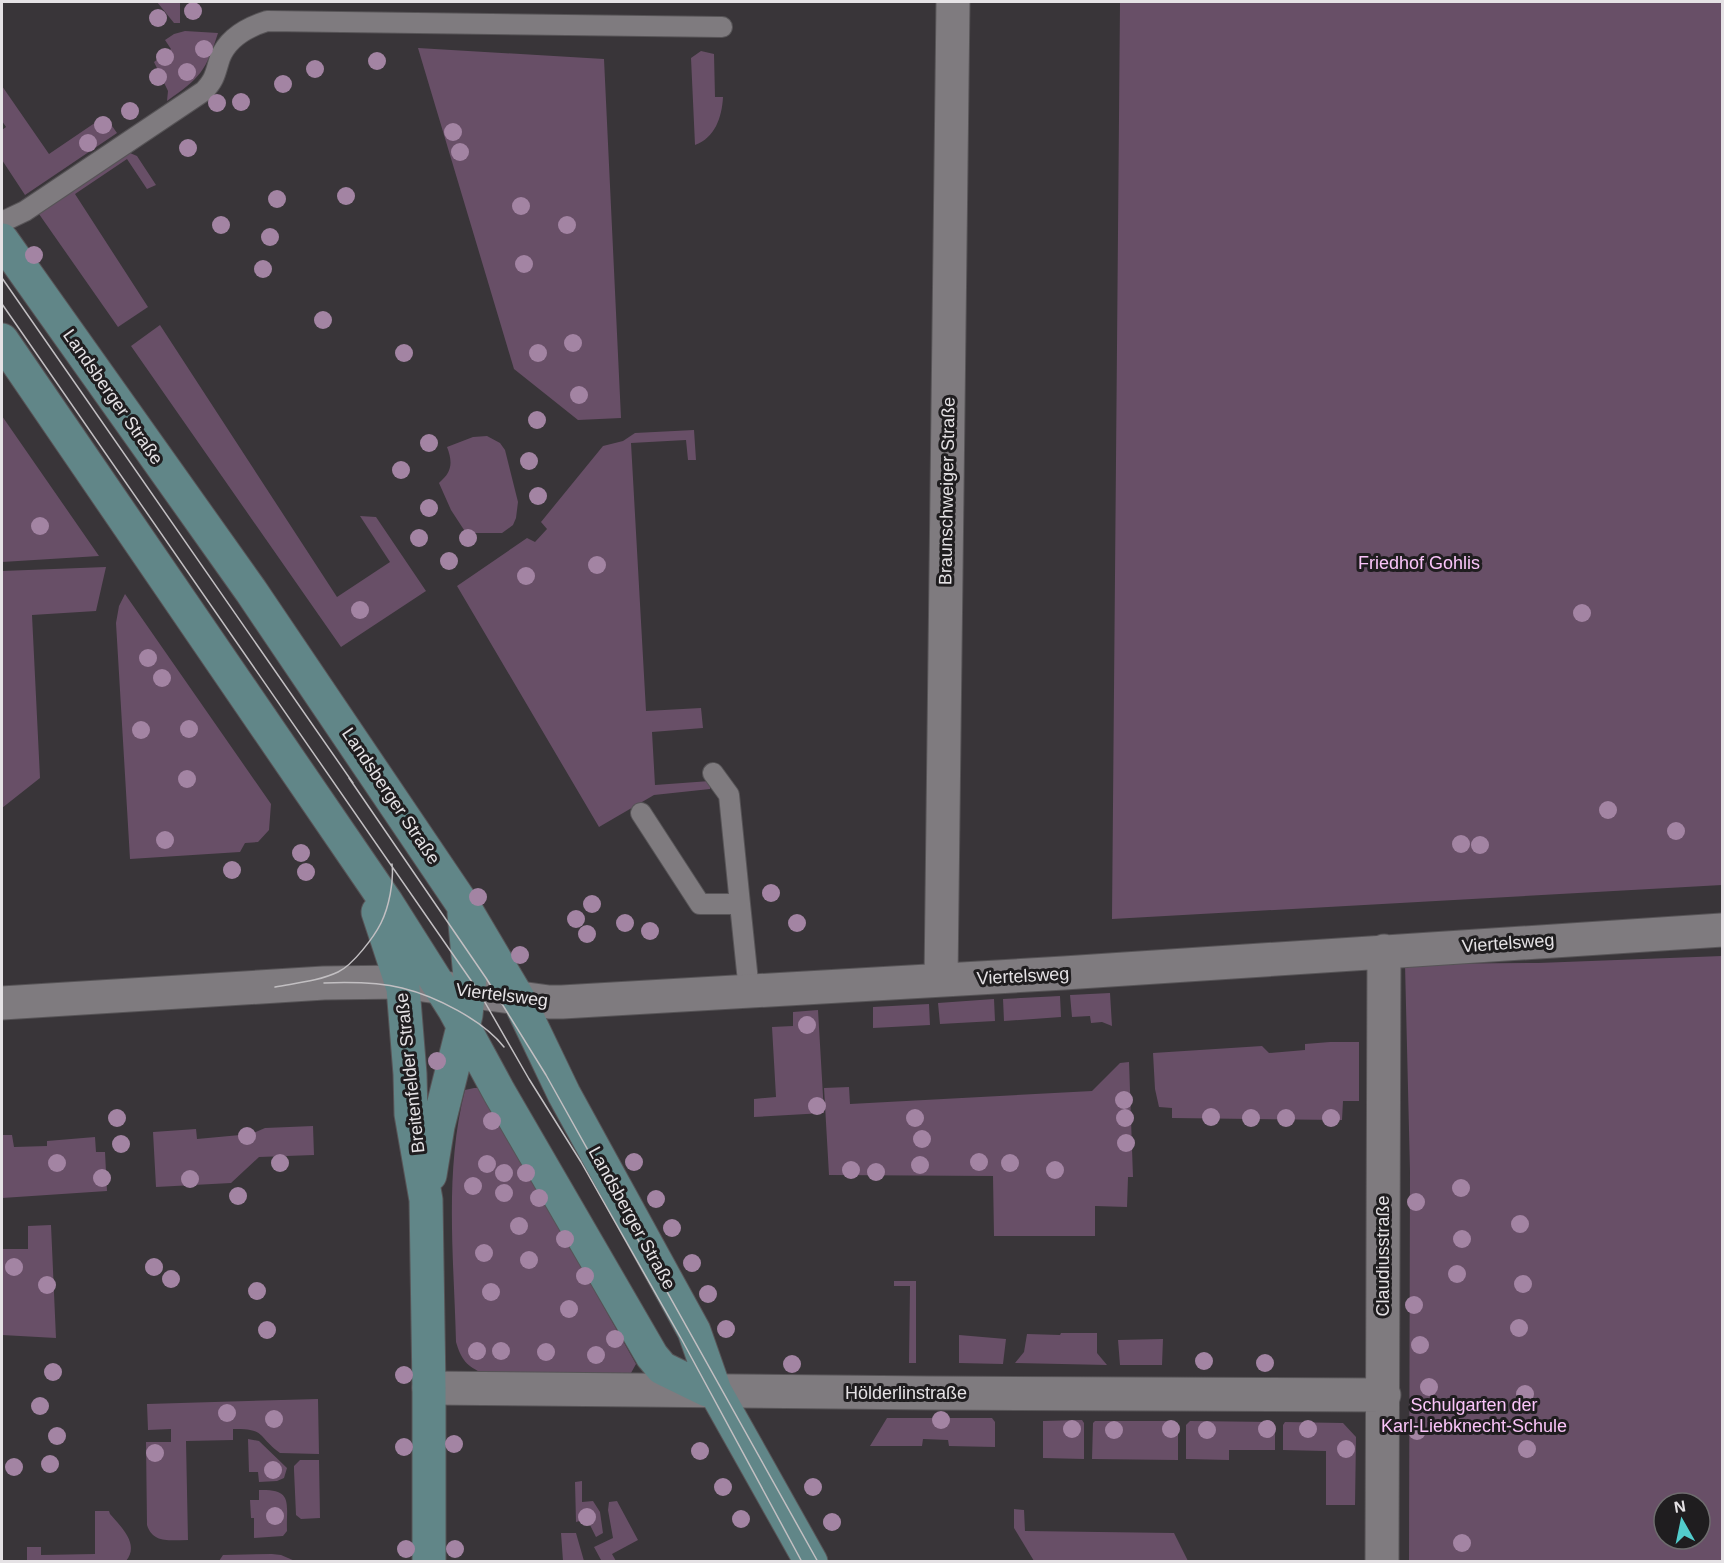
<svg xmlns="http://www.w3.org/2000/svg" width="1724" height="1563" viewBox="0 0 1724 1563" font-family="Arial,sans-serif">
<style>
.green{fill:#684f67;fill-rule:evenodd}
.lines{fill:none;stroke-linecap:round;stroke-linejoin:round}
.lane-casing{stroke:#575457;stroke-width:22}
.street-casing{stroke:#575457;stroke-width:35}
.secondary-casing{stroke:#575457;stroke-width:35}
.lane{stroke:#7f7b7f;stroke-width:20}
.street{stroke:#7f7b7f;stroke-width:33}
.secondary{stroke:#618688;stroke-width:33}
.tram{stroke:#c2bfc2;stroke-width:1.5}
.tree{fill:#a384a3}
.labels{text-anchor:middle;stroke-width:6;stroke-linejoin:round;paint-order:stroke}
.street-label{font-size:18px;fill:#e5e2e5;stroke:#1f1d1f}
.park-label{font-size:18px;fill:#fac4f9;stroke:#1f1d1f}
</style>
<rect width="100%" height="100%" fill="#393539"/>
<path class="green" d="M157,2H180V23H174Z
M1120,2H1722V885L1112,919Z
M185,31L218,33C206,71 200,78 167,101L168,91L154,62L171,49L165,40L174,34Z
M418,48L604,59L621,418L578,420L514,369Z
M701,51L714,54L715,97H723C722,117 715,138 695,145L691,58Z
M2,86L49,154L105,116L117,133L25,195L2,160V130L6,127L2,121Z
M130,153L137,156L156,185L147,189L127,159L75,194L148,307L118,327L39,214Z
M160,325L337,597L390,562L360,516L376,517L426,591L341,647L131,346Z
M2,416L99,556L2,562Z
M694,430L696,460H688L686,440L631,443L646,711L701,708L703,728L652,732L655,785L710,781V789L654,795L599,827L457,586L527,538L535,542L547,529L541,522L603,446L623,441L635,433Z
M487,436L500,443L505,450L518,502L516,518L513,525L502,533H466L451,510L439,483C452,472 453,463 447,447L473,437Z
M106,567L96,611L32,615L40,778L2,808V571Z
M125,594L271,804L269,830L258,842L245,843L240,852L130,859L116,623L119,606Z
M1722,956V1561H1409L1410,1171L1405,964L1538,963ZM1664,1503H1700V1539H1664Z
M1110,993L1112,1026L1102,1022L1091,1023L1090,1016L1072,1017L1070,995Z
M1060,996L1061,1017L1004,1021L1003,999Z
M994,999L995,1021L940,1024L938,1003Z
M929,1004L930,1025L873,1028V1007Z
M818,1010L824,1113L754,1117V1099L776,1097L772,1027L793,1026V1012Z
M1330,1042H1359V1101H1343L1342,1120L1172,1118V1108L1159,1107L1155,1089L1153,1053L1262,1046L1269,1053L1305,1050V1044Z
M1129,1062L1133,1177H1128L1127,1207L1095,1206V1236H994L993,1176L829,1175L824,1088L849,1087L850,1104L1092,1091L1120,1063Z
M474,1088H480L636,1364L631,1373H483C467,1367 461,1359 456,1342C454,1259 444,1172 465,1090Z
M313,1126L314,1155L259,1157L231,1183L156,1187L153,1132L196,1129L197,1139L251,1134L265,1128Z
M2,1135H12L14,1147L47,1146V1141L95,1137L96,1152H105L107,1191L2,1198Z
M51,1225L56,1338L2,1335V1249H28V1226Z
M894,1281H916V1363H909L910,1286H894Z
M1061,1333H1097V1353L1107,1365L1015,1363L1024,1352L1027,1334L1060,1335Z
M959,1335L1006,1339L1003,1364L959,1363Z
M1163,1339L1162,1365H1120L1118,1340Z
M318,1399L319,1454L280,1453C256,1435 267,1429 233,1429V1440L186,1441L188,1540C171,1540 153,1544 147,1525L146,1442H171V1429L148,1430L147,1404Z
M887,1418H992L995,1422V1447L949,1446L948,1440L923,1439L922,1446H870Z
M1082,1420L1084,1423V1459L1043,1458V1421Z
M1095,1421H1174L1178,1425V1460L1092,1459L1093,1423Z
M1190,1421L1273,1422L1275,1425V1450H1229V1460L1186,1459V1425Z
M1285,1422L1343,1423L1356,1437L1355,1505H1326V1451L1283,1450V1425Z
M248,1439L259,1441L287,1468L284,1478L277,1481L259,1482L258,1472H249Z
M300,1460H319L320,1518L301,1519L296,1515L294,1470V1466Z
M582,1481V1502L593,1501L600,1512L603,1533L596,1537L587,1519L576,1522L575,1482Z
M259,1490C294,1489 286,1503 287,1531L283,1536L254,1538V1518H251L250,1500H259Z
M617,1501L638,1540L612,1554L616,1561H599L601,1560L594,1547L613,1538L608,1510L609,1502Z
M1014,1509L1024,1510L1025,1531L1174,1533L1188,1561H1034L1014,1528Z
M95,1511H109L110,1514C121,1527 140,1544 126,1561H27V1547H41V1555L95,1554Z
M561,1533H576L584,1561H563Z
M272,1554L281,1555L295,1561H219L223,1555Z"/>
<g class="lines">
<defs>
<path id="lane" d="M2,222L25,211L204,91C216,78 215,73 220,58C228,37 248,27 267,21L722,27
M713,773L729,795L740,904
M641,813L700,904H740L749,991"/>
<path id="street" d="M941,980L953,2
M2,1003L324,983L401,982L549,1002H562L1064,973L1722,930
M429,1388L929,1393L1384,1395
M1382,1562L1384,951"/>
<path id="secondary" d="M2,240L251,591L463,905L518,998L564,1094L694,1331L715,1391L811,1562
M2,340L387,903L454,1009L499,1092L652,1356L662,1368L707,1390L715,1391
M378,912L403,988L410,1074L411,1114L426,1200L429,1388V1562
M430,1175L438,1126L466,1015L470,977L464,913"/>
</defs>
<use href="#lane" class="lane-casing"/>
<use href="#street" class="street-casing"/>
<use href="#secondary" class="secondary-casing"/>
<use href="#lane" class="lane"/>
<use href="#street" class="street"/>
<use href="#secondary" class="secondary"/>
<path class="tram" d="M2,278L353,783
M2,304L479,992L529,1079L581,1162L682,1340L802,1562
M349,778L486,978L546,1075L818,1562
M324,983C349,982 377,982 402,988C435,996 483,1020 504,1047
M275,987C296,983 319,981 338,972C353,965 374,937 381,923C389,907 394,881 392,864"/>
</g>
<g class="tree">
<circle cx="193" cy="11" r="9"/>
<circle cx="158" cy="18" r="9"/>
<circle cx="204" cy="49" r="9"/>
<circle cx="165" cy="57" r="9"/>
<circle cx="377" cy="61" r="9"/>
<circle cx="315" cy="69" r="9"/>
<circle cx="187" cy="72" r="9"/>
<circle cx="158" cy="77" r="9"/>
<circle cx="283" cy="84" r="9"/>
<circle cx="241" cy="102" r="9"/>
<circle cx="217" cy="103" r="9"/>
<circle cx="130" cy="111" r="9"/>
<circle cx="103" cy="125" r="9"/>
<circle cx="453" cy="132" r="9"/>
<circle cx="88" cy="143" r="9"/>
<circle cx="188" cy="148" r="9"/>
<circle cx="460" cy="152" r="9"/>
<circle cx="346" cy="196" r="9"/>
<circle cx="277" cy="199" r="9"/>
<circle cx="521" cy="206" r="9"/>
<circle cx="221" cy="225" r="9"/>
<circle cx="567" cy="225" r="9"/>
<circle cx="270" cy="237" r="9"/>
<circle cx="34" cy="255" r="9"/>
<circle cx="524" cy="264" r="9"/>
<circle cx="263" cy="269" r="9"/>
<circle cx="323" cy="320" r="9"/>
<circle cx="573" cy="343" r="9"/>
<circle cx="404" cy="353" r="9"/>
<circle cx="538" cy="353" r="9"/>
<circle cx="579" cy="395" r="9"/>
<circle cx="537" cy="420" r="9"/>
<circle cx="429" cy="443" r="9"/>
<circle cx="529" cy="461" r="9"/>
<circle cx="401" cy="470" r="9"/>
<circle cx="538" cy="496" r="9"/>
<circle cx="429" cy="508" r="9"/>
<circle cx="40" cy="526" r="9"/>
<circle cx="419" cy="538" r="9"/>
<circle cx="468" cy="538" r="9"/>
<circle cx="449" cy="561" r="9"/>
<circle cx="597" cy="565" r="9"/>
<circle cx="526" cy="576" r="9"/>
<circle cx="360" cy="610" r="9"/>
<circle cx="1582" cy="613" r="9"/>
<circle cx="148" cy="658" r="9"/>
<circle cx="162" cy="678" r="9"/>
<circle cx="189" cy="729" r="9"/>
<circle cx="141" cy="730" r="9"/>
<circle cx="187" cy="779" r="9"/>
<circle cx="1608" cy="810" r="9"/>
<circle cx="1676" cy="831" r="9"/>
<circle cx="165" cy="840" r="9"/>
<circle cx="1461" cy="844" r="9"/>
<circle cx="1480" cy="845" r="9"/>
<circle cx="301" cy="853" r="9"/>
<circle cx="232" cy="870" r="9"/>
<circle cx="306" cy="872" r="9"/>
<circle cx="771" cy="893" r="9"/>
<circle cx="478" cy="897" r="9"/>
<circle cx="592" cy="904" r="9"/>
<circle cx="576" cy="919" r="9"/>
<circle cx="625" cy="923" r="9"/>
<circle cx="797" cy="923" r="9"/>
<circle cx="650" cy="931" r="9"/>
<circle cx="587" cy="934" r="9"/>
<circle cx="520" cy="955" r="9"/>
<circle cx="807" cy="1025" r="9"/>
<circle cx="437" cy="1061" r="9"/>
<circle cx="1124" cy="1100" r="9"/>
<circle cx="817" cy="1106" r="9"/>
<circle cx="1211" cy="1117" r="9"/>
<circle cx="117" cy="1118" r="9"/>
<circle cx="915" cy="1118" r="9"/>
<circle cx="1125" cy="1118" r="9"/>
<circle cx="1251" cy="1118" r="9"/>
<circle cx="1286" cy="1118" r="9"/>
<circle cx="1331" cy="1118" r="9"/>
<circle cx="492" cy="1121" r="9"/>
<circle cx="247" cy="1136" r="9"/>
<circle cx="922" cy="1139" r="9"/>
<circle cx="1126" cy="1143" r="9"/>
<circle cx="121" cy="1144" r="9"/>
<circle cx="634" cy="1162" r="9"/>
<circle cx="979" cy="1162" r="9"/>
<circle cx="57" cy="1163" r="9"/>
<circle cx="280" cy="1163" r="9"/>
<circle cx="1010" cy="1163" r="9"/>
<circle cx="487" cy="1164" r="9"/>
<circle cx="920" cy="1165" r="9"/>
<circle cx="851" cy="1170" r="9"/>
<circle cx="1055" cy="1170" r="9"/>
<circle cx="876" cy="1172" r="9"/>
<circle cx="504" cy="1173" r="9"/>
<circle cx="526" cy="1173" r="9"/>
<circle cx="102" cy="1178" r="9"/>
<circle cx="190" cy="1179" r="9"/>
<circle cx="473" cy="1186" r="9"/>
<circle cx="1461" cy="1188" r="9"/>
<circle cx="504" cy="1193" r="9"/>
<circle cx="238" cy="1196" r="9"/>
<circle cx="539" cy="1198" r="9"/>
<circle cx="656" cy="1199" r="9"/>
<circle cx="1416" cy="1202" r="9"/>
<circle cx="1520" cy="1224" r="9"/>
<circle cx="519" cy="1226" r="9"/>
<circle cx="672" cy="1228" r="9"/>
<circle cx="565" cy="1239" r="9"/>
<circle cx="1462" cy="1239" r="9"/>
<circle cx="484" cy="1253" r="9"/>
<circle cx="529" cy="1260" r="9"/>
<circle cx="692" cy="1263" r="9"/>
<circle cx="14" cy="1267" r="9"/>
<circle cx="154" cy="1267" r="9"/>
<circle cx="1457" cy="1274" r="9"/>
<circle cx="585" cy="1276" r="9"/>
<circle cx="171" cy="1279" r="9"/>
<circle cx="1523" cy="1284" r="9"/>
<circle cx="47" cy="1285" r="9"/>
<circle cx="257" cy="1291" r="9"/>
<circle cx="491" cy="1292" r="9"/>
<circle cx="708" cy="1294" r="9"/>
<circle cx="1414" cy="1305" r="9"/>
<circle cx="569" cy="1309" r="9"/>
<circle cx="1519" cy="1328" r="9"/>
<circle cx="726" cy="1329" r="9"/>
<circle cx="267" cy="1330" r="9"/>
<circle cx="615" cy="1339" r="9"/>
<circle cx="1420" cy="1345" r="9"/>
<circle cx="477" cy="1351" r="9"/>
<circle cx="501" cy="1351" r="9"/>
<circle cx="546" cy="1352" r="9"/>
<circle cx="596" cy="1355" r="9"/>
<circle cx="1204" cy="1361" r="9"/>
<circle cx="1265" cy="1363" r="9"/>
<circle cx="792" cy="1364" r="9"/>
<circle cx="53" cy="1372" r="9"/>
<circle cx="404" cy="1375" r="9"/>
<circle cx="1429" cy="1387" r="9"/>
<circle cx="1525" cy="1394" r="9"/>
<circle cx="40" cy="1406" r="9"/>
<circle cx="227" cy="1413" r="9"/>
<circle cx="274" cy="1419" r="9"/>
<circle cx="941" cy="1420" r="9"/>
<circle cx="1072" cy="1429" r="9"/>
<circle cx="1171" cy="1429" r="9"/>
<circle cx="1267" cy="1429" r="9"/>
<circle cx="1308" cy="1429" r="9"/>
<circle cx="1114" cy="1430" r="9"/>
<circle cx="1207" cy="1430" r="9"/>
<circle cx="1417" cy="1431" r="9"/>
<circle cx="57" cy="1436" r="9"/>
<circle cx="454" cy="1444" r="9"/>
<circle cx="404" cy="1447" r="9"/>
<circle cx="1346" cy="1449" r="9"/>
<circle cx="1527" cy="1449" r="9"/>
<circle cx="700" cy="1451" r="9"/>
<circle cx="155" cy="1453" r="9"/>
<circle cx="50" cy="1464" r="9"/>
<circle cx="14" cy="1467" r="9"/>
<circle cx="273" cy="1470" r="9"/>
<circle cx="723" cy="1487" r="9"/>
<circle cx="813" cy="1487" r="9"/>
<circle cx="275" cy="1516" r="9"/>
<circle cx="587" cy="1517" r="9"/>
<circle cx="741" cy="1519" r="9"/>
<circle cx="832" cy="1522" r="9"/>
<circle cx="1462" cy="1543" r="9"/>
<circle cx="406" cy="1549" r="9"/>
<circle cx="455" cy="1549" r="9"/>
</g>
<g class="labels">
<g class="street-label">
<text transform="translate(113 397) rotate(55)" y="6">Landsberger Straße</text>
<text transform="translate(947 491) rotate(-89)" y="6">Braunschweiger Straße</text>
<text transform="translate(391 796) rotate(56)" y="6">Landsberger Straße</text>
<text transform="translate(1508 943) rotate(-4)" y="6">Viertelsweg</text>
<text transform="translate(1023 976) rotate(-3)" y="6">Viertelsweg</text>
<text transform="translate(502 995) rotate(7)" y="6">Viertelsweg</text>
<text transform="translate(410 1073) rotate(-96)" y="6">Breitenfelder Straße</text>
<text transform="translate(632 1218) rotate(61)" y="6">Landsberger Straße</text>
<text transform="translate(1383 1256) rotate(-90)" y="6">Claudiusstraße</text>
<text x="906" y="1399">Hölderlinstraße</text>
</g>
<g class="park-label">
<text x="1419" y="569">Friedhof Gohlis</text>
<text x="1474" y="1411">Schulgarten der<tspan x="1474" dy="21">Karl-Liebknecht-Schule</tspan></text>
</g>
</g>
<rect width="1724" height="1563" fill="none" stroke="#e5e2e5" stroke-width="6"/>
<g transform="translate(1682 1521) rotate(351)"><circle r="28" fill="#1f1d1f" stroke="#6e6c6e" stroke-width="1.5"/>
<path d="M0-4.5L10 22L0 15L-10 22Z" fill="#52cdcd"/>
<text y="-9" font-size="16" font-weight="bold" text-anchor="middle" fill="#e5e2e5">N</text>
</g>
</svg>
